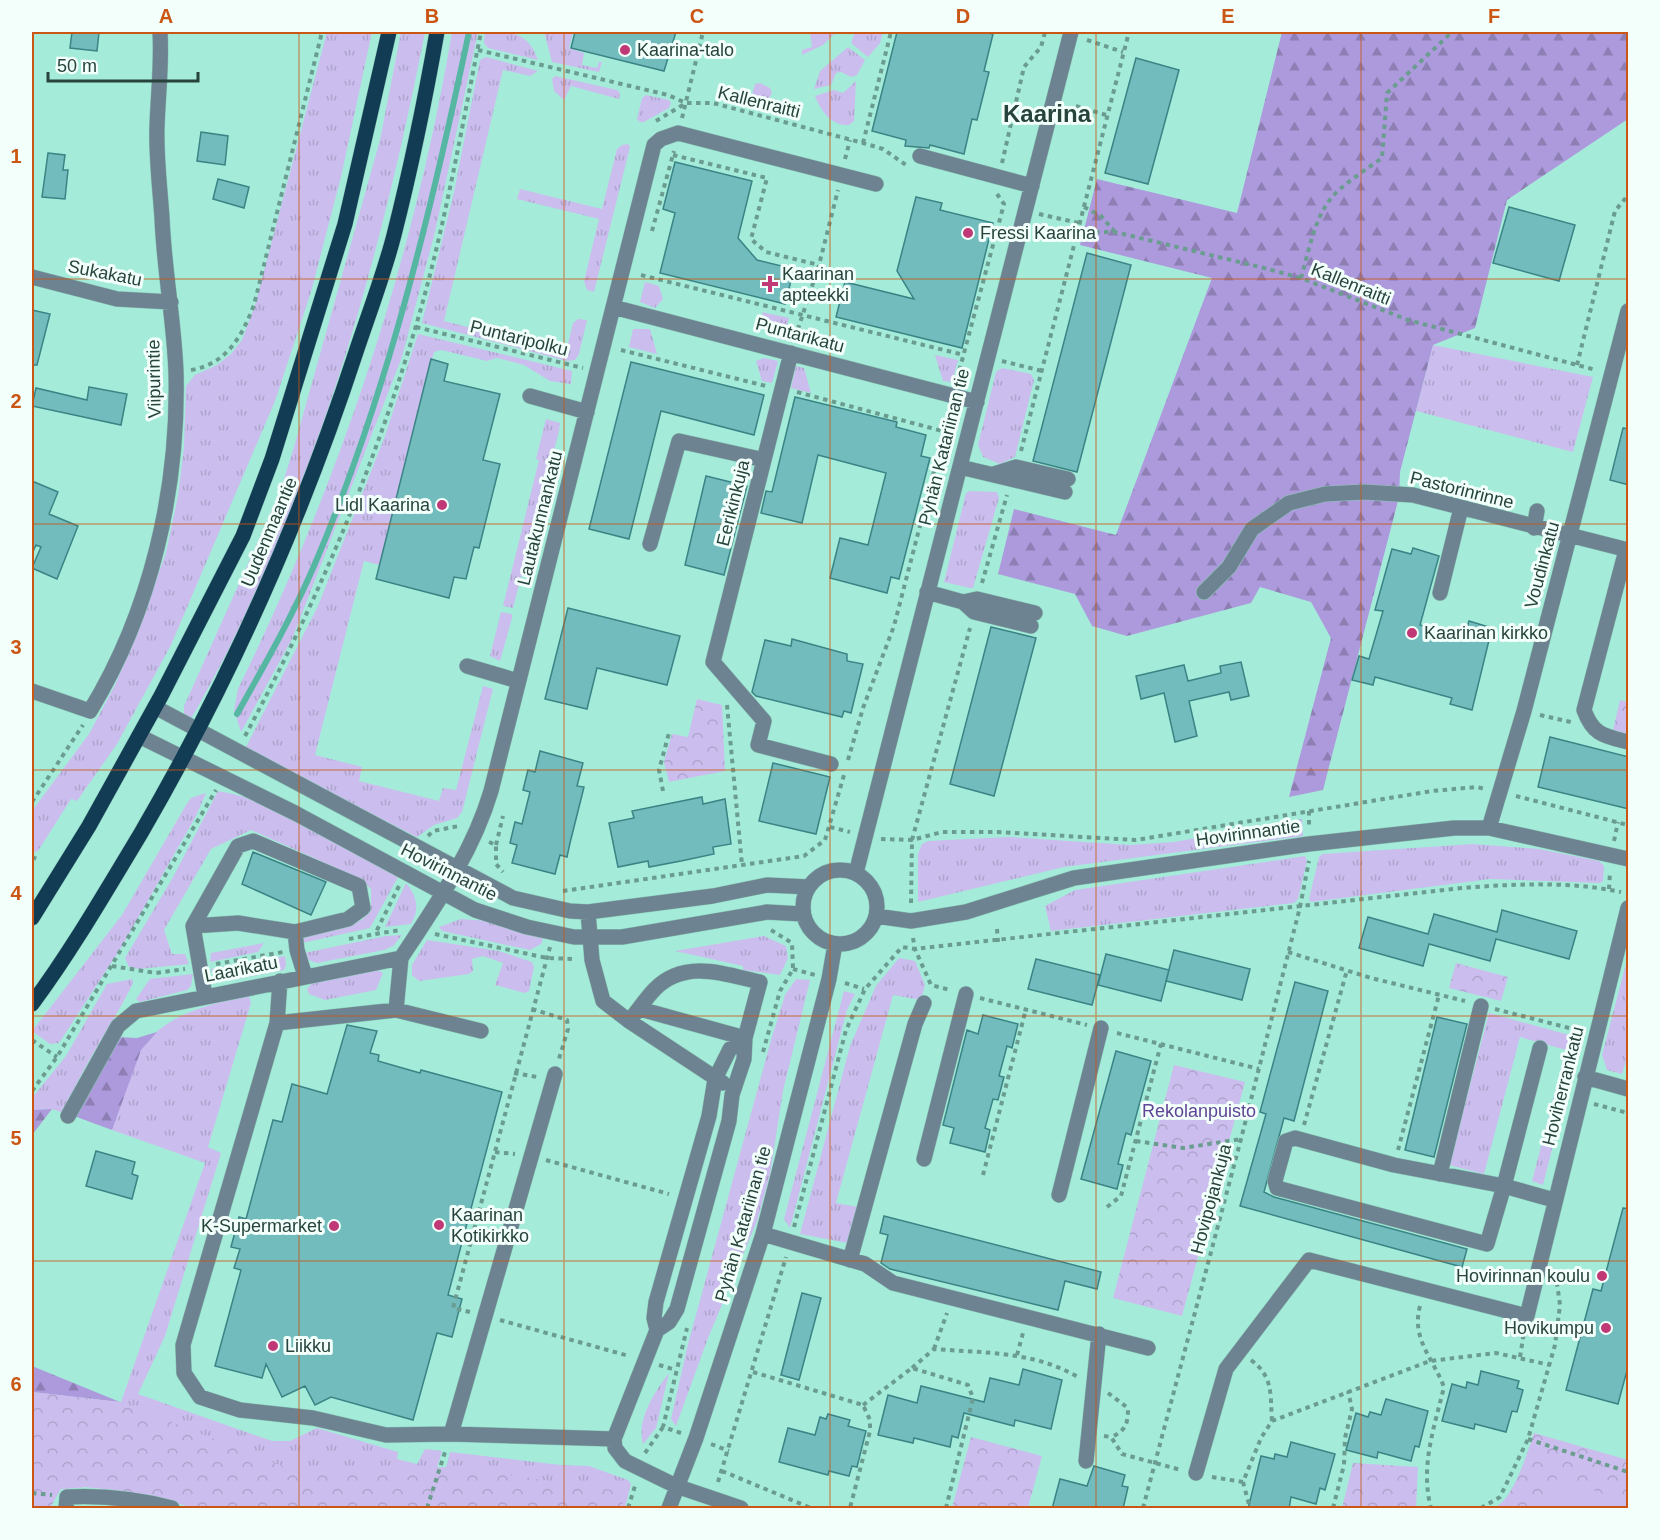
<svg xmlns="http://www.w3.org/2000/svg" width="1660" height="1540" viewBox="0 0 1660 1540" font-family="Arial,sans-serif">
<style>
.grass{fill:url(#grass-tufts)}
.forest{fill:url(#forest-firs)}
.park{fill:url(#park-crowns)}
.pitch{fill:#cbbeee}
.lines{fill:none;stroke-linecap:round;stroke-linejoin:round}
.stream{stroke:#55b7a2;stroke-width:6}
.building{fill:#73bcbd;stroke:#3a8486;stroke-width:1.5}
.minor-casing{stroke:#89c6b6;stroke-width:16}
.major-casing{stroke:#89c6b6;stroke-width:16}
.path{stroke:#6a9c8f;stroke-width:4;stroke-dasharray:4.5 4.5;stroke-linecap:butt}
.minor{stroke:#6e8391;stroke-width:15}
.major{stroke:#113c54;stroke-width:15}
.grid{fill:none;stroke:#cb5613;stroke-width:1.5;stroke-opacity:0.55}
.poi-dot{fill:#c03875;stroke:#f2fffb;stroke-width:2}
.labels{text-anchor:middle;stroke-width:6;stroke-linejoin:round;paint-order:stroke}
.poi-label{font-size:18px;fill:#27433c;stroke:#f2fffb;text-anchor:start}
.street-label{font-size:18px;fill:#27433c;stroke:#f2fffb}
.park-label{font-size:18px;fill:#604495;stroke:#f2fffb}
.district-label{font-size:24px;font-weight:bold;fill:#27433c;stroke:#f2fffb}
.neatline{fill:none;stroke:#cb5613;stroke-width:2}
.grid-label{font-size:20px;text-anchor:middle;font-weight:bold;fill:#cb5613}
</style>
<defs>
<pattern id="grass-tufts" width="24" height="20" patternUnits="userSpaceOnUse" patternTransform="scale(1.5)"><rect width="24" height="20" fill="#cbbeee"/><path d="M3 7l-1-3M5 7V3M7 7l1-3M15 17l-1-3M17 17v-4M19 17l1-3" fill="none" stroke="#aea4cd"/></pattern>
<pattern id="forest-firs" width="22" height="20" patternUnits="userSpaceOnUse" patternTransform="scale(1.5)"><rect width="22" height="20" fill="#ad9add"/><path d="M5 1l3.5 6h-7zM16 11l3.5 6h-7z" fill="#8d7fb4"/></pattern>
<pattern id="park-crowns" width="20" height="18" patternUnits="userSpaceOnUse" patternTransform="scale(1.5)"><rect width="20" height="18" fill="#cbbeee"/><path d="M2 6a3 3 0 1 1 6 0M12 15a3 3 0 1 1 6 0" fill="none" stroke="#aea4cd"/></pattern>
</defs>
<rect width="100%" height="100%" fill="#a5ebd9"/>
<path class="grass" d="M327,32H372L341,177L311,292L275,401L171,645L117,744L77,801L71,799L38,851L33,852L32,811L89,734L115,685L132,646L166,553L178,496L184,447L186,386L195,375L217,365L231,354L242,340L255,305Z
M401,32H425C379,268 311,509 191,719L184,714V706L279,495L294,447L380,140Z
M452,32H478L435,232L402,357L292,639L241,732L234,710L238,689C339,483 414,259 452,32Z
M485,32C512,31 528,32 538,60L488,48L484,43Z
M544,32H573L569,48L584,53L582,65L597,68L599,62H602L599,72L552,62Z
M810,32H836L823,45L802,55V50L812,47Z
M855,32H883L880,43L868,57L851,43Z
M848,47L865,60L857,75L851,77L841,72L836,73L831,85L814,89L820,71Z
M486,57L538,71L530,76L503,70L444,321L566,352L573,323L578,319L587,320L579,354L575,360L567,361L422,323L454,192L480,60Z
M555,76L617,90L620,93L619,99L571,86L564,100L554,91L552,79Z
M856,81L854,121L849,125C831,126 821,111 815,96L834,90L843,93Z
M760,83L770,88L772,93L763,110L749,106L755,84Z
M646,95L669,100L671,103L669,108L644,122H640L637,119L642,98Z
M628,144L630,147L594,292L587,290L584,281L599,219L517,199L520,189L602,209L617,149L622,145Z
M645,282L659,286L663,299L655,308L640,302Z
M762,312L789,318L783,340C769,337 765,325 762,312Z
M633,329H650L657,354L629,347Z
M418,334L572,371L571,384L550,381L524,365L497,358L487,361L441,350L434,352L380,565L364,561L315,755L362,767L359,781L439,801L443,788L456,790L483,686L493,689L462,812L457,818L434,825L417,837L264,759L246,747L318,606L385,436Z
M1433,345L1593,377L1573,452L1416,411Z
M935,355L958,360L952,382L943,381Z
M764,358L778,361L772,383L762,381L756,361Z
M796,366L804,368L811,393L791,388Z
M1002,368L1031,374L1034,380L1015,457L1000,464L983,457L978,445L996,372Z
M546,419L560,423L559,431L513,608L503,606L539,460L536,459Z
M970,491L997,492L999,498L973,588H970L944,582L966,493Z
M501,612L512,614V618L500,661L490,656Z
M218,791C279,800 345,847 398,877L370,928L302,943V938L362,920L371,905V889L361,879L251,830L211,849L164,930L172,954H185L189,964L138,969L129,967L125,958L172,879Z
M206,793L196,816L121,948L59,1043L50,1044L32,1031L122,915L186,805L191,798Z
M1302,819L1303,836L1064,867L918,902V854L922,844L928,841L1009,837L1130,845L1174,842Z
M1473,844L1539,849L1599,861L1604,866L1603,881L1600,883L1490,879L1311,902L1309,899L1319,857L1322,854Z
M1305,856L1307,861L1298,899L1294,903L1051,931L1045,906L1075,890Z
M406,883C417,896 420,909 411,924L385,927Z
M461,919L489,921L544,936L541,944L530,950L442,931L439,927Z
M402,935L393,946L384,950L317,963L306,959L304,953L386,936Z
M764,936L786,946L788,958L780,975L743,970V966L675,951Z
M427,940L499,951L532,962L534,967L529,991L525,993L495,985L503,963L483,956L472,959L473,971L469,974L419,981L412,975V965Z
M264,943L258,952L210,962L211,953Z
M285,956L286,965L284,970L220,982L215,980L211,969Z
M1628,956V1055L1622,1074L1607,1070L1602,1055Z
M899,958L915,961L925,985L921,1000L893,995L836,1203L858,1207L848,1243L800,1234L850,1046L876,986Z
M376,969L383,973L376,990L325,1000L309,994L307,989L313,982Z
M193,974L191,986L187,990L140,1002L136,999L150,979Z
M132,979L133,983C112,1027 81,1066 64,1113L52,1109L32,1110V1098L66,1056L107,984Z
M796,979L810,980L783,1091L770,1174L757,1221L708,1338L676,1426L671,1419L688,1344L771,1040L785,995Z
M844,991L855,994L847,1010L790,1228L784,1219Z
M249,996L251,1003L208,1147L221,1153L165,1336L138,1394L272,1441H290L317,1428L398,1452L397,1459L417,1464L425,1449L442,1451L437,1468L196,1508L125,1491L86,1487L61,1489L32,1392L121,1402L205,1163L112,1130C120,1104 126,1074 140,1051C162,1015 211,1003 249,996Z
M1489,1013L1580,1038L1543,1185L1532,1181L1566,1050L1520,1037L1484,1174L1449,1165Z
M669,1373L656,1428L643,1444C636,1420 655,1391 669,1373Z
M450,1452L561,1465L589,1466L628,1480L631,1484L625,1508H436Z"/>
<path class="forest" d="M1282,32H1628V119L1507,200L1475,328L1433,345L1400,472L1399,497L1323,790L1289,797L1331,638L1311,602L1260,587L1251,603L1127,636L1092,626L1075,594L998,574L1014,509L1116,535L1212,278L1080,245L1097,179L1237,213Z
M157,1032L141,1050L112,1130L74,1116L117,1037L137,1038Z
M52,1109L32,1135V1110Z
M32,1366L120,1402L32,1392Z"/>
<path class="park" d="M697,699L722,705L725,771L669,782L664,762L672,734L688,737Z
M1620,700L1628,702V734L1613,730Z
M1456,963L1508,977L1501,1001L1449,988Z
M1174,1065L1245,1082L1182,1316L1113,1298Z
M32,1392L120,1402L293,1470L452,1467L626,1492L621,1508H196L126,1491L86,1487L61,1489L50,1508H32Z
M1534,1433L1628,1460V1508H1494C1514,1499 1527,1453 1534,1433Z
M971,1437L1042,1456L1028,1508H952Z
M1353,1463L1418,1467L1416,1508H1342Z"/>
<path class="pitch" d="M1558,1476L1628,1504V1508H1545Z"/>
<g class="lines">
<path class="stream" d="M237,714C264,666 292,617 314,566C387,396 431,212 469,32"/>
</g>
<path class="building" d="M72,32H99L97,51L70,48Z
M575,32H676L664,71L571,48Z
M897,32H982L993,34L984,71L989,72L977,120L972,119L964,154L930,145L929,148L905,146L906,140L872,131Z
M1136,58L1179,70L1148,184L1105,173Z
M201,132L228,136L225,165L197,161Z
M48,153L65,155L63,170H68L65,199L42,197Z
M675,162L752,181L738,238L757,260L794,269L785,304L660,273L675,213L663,209Z
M218,179L249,187L244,208L213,199Z
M916,197L942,203L940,210L993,223L962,348L836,317L845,282L914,299L897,271Z
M1509,207L1575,225L1559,281L1493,263Z
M1087,253L1131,265L1077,472L1033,461Z
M32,310L50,314L37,365H32Z
M431,359L448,364L444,381L500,394L483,460L500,464L479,548L474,547L466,579L454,577L449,598L376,579Z
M631,362L764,395L754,435L661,411L629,539L589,529Z
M89,387L127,394L121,425L32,406L36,388L87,400Z
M795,397L897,422L896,427L926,435L921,456L930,458L899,579L891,577L887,593L830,578L840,538L868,545L886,473L818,455L802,523L761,513L766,491L772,492Z
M1623,428L1629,429V485L1610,480Z
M706,476L747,486L724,575L685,565Z
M32,481L58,492L49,514L78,526L57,579L32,568L41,547L36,545L32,554Z
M1413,548L1439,556L1420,625L1464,637L1469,621L1492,628L1472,710L1450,704L1452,698L1375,677L1373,685L1352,680L1359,656L1369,659L1383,611L1375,610L1392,549L1411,554Z
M568,608L680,636L667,685L597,668L587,709L545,699Z
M991,627L1036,638L994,796L950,784Z
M792,639L847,654V661L863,664L851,713L844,711L842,717L756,696L752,692L765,640L791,646Z
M1241,662L1249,696L1231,700L1229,692L1189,701L1197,736L1175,742L1164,693L1141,699L1136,676L1184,665L1188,681L1221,673L1220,666Z
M1550,737L1629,757V809L1538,787Z
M540,751L583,763L577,786L584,787L570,843L567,857L560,855L555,874L512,863L517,845L510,843L515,822L522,824L530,792L523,790L528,770L535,772Z
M773,763L830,777L816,834L759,821Z
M702,797L703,804L725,799L731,844L713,847L714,854L681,861L649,867L648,861L618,867L609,823L634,818L632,811Z
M253,852L326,882L311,915L242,884Z
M1502,910L1577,931L1569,959L1496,939L1490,961L1429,944L1423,966L1359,948L1368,917L1428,934L1434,914L1497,932Z
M1174,950L1250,969L1242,1000L1166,981Z
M1106,954L1169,970L1161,1001L1098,985Z
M1036,959L1100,975L1092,1005L1028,989Z
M1295,982L1328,991L1294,1121L1284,1118L1264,1192L1274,1197L1467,1249L1462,1267L1240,1206L1266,1114L1260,1112Z
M983,1015L1018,1024L1012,1048L1007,1046L999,1076L1004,1077L998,1100L993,1099L985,1128L990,1130L985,1152L950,1143L954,1128L943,1125L967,1030L978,1034Z
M1437,1017L1467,1024L1434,1157L1405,1150Z
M347,1025L377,1031L370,1053L379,1055L378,1061L420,1073L421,1070L502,1092L448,1295L462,1299L452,1337L437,1333L413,1420L331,1397L315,1405L305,1386L282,1397L266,1364L262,1378L215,1366L241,1270L234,1268L240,1249L231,1247L239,1217L246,1219L273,1120L282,1122L292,1084L327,1094Z
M1116,1051L1151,1061L1131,1135L1126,1133L1118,1164L1123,1165L1117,1189L1081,1179Z
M96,1151L135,1162L132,1174L138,1176L132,1199L86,1186Z
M1623,1208L1629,1209V1363L1618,1404L1566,1390L1593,1289L1601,1291Z
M884,1216L1101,1272L1097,1289L1065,1281L1058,1310L890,1269L881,1263L888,1235L880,1233Z
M802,1293L821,1298L799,1380L781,1375Z
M1023,1369L1062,1380L1051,1429L1015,1420L1014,1426L964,1413L958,1438L952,1436L950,1447L914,1438L913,1443L878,1435L888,1395L917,1403L921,1386L984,1402L990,1378L1019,1385Z
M1481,1371L1519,1381L1517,1388L1523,1390L1517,1412L1512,1411L1506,1432L1475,1424L1474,1429L1442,1421L1452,1384L1466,1388L1467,1382L1478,1385Z
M1386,1399L1428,1411L1419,1447L1415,1446L1411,1461L1378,1452L1377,1458L1346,1450L1356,1413L1368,1417L1370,1412L1381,1415Z
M828,1414L850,1420L848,1426L866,1431L857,1467L852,1466L849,1476L829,1471L828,1475L779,1462L788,1428L815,1435L820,1417L826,1419Z
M1291,1442L1335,1454L1325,1490L1320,1488L1316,1504L1291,1497L1289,1509H1248L1261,1456L1274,1459L1275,1454L1287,1457Z
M1094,1466L1125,1475L1122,1486L1128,1487L1123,1509H1052L1060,1479L1087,1486Z"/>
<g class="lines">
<defs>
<path id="minor" d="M920,156L1032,186
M32,277L117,299L171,302
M613,307L977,402
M791,353L713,662L764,721L758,745L831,764
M530,396L587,412
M960,467L1065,492
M994,474L1016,467L1068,479
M1534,528L1537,511
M650,544L679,441L764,460
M1626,550L1584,710C1593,735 1604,736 1628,742
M927,592L963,602L977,599L1035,613
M1204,592L1229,567L1252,529L1289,503L1325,494L1364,492L1413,495L1628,550
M1440,593L1461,508
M963,602L974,612L1031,626
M467,666L518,681
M32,691L90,711C151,611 179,489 176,372C174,320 164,269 162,218C160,188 156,157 157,127C158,95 162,64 160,32
M155,707L513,898L570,911L588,912L713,896L767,885L809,887
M139,736L295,813L475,910L527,927L574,937H622L767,912L803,914
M1489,828L1524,711L1628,311
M803 907a37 37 0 1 1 74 0a37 37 0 1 1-74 0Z
M856,873L1071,32
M588,912L592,960L603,1001L629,1021L723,1083
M876,916L911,921L966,912L1074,878L1309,844L1454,828H1489L1628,859
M193,926L238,846L253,841L359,886L363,908L348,919L295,932
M280,981L277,1023L183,1345L184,1373L200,1397L240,1410L313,1418L386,1435L451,1434
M205,996L193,926L238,923L295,932L297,950L305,976
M640,1009L745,1038
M396,1010L401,958
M629,1021C638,1011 645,999 655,989C685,959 724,974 760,982L745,1038L744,1059L732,1095L729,1121L677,1309L669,1322L657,1330
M277,1023L396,1010L481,1031
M1540,1048L1504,1186L1554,1200
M555,1074L451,1434L614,1439
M1585,1077L1628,1089
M68,1116L118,1026L136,1011L401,958C436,905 473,852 491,791L654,145L661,139L678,133L876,184
M1295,1138L1394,1165L1504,1186L1487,1244L1277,1188L1275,1181L1286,1141Z
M924,1159L966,994
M1440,1174L1481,1006
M1059,1195L1101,1028
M763,1234L865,1264L893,1283L1148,1348
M850,1260L915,1024L924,1003
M1086,1461L1099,1334
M1196,1473L1226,1369L1309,1260L1527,1316L1628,908
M66,1508L67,1497C104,1495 137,1499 172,1508
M669,1508L696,1438L763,1234L829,979L835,944
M741,1508L676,1486L625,1461L615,1448L614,1439L657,1330L654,1318L656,1302L709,1116L715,1079L730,1049L745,1038"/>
<path id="major" d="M32,918L89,826L161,696L243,536L272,459L345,224L389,32
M32,1004C72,950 106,891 141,833C230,680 301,520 356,352C369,313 384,274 394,235C411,168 425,100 437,32"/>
</defs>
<use href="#minor" class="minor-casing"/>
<use href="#major" class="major-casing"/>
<path class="path" d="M1087,40L1123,52
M478,50L668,95L686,103H713L863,143L883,149L906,165
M1076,106L1106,115
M682,118L703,32
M1013,118L1023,120
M656,121L686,103
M863,143L891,32
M673,155L767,178L751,239L766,252L819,265
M845,159L850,140
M1002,163L1024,67L1041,47L1045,32
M1084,207L1101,216L1114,231
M1039,214L1079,223
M652,231L674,151
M1077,232H1115L1264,268L1301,278L1408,320L1596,370
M641,275L964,355
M1301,278C1310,248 1315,210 1340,189C1353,178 1368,168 1382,158L1387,93L1452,32
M416,327L583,368
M795,338L819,265L838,190
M621,350L766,386
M1002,361L1042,371
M1577,365L1615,211L1628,195
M191,370C227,364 242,336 254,305L322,32
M957,379L1004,204L997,194
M797,392L946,432
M1021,451L1129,32
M982,583L1007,495
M727,705L742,865
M1540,715L1571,722
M245,736C315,606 373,471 415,329C444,232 461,131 481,32
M848,760L863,708L894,626L950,410
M663,791L659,770L669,733
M1516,796L1628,825
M32,802L83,725
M1309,811V827
M830,827L850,832
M428,836L433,831L459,826
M881,839L912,840L942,832H997L1136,840L1432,791L1477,787L1485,789
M1614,841L1618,822
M489,842L496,845V864L503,872
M496,845L503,816
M32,857L40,860
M399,886L375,934L401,930
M1609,889L1610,872
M563,891L804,856L825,840L844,775
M911,903L912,840L970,628
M997,929L998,942
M435,934L547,958L575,959
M913,938L915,949L931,985L950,990
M349,939L375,934
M1288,952L1371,978L1465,1001
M216,964L283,952
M112,966L156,973L185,969
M793,969L815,975
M845,983L864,989
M980,998L1087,1025
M532,1009L567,1020L568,1029L559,1059
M1495,1009L1581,1031
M1117,1033L1259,1069
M32,1040L57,1057
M763,1052L780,991L793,969L792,943L771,930
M514,1073L537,1077
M32,1091L57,1057L216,790
M1594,1104L1628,1113
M1304,1125L1347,970
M1136,1141L1183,1148L1241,1139
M1398,1150L1439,995
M495,1152L515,1154
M546,1160L669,1194
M983,1175L1026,1009
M1107,1207L1121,1196L1161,1044
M794,1227L846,1030L865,989L902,947L915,949L1462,888C1514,884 1569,881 1621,892
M1420,1306C1411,1339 1433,1358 1444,1387C1434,1428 1420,1467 1431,1508
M470,1312L453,1308L550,947
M500,1320L629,1356
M934,1349L947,1313
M1017,1355L1023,1333
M1520,1357L1524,1332
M1251,1360C1274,1377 1270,1395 1272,1421
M659,1365L676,1370
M912,1368L934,1349C984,1353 1033,1351 1078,1377
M753,1372L863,1405L870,1420V1431L850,1508
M1108,1393L1128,1408C1128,1423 1126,1431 1111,1437
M863,1405L912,1368L968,1385L973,1398L946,1508
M681,1433L663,1427L687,1328
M1104,1436L1111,1437L1122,1454L1181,1470
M1528,1439L1628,1472
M711,1444L729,1451
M645,1453L663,1427
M722,1471L811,1508
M1212,1477L1243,1482L1261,1438L1272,1421L1430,1361L1496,1353L1550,1365
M718,1482L786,1257
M1243,1482L1250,1508
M32,1493L52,1495
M427,1508L446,1449
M628,1508L636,1483
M1143,1508L1241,1139L1300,907L1309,861
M1333,1508L1344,1465L1345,1438L1352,1409L1348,1391
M1481,1508L1500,1497L1528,1439L1555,1345L1560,1305L1556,1276"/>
<use href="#minor" class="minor"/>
<use href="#major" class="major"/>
</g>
<path class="grid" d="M299,32V1508M564,32V1508M830,32V1508M1096,32V1508M1361,32V1508M32,279H1628M32,524H1628M32,770H1628M32,1016H1628M32,1261H1628"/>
<g class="poi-dot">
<circle cx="625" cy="50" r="6"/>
<circle cx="968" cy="233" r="6"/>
<path d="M767 275h6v6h6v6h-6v6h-6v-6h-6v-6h6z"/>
<circle cx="442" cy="505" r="6"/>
<circle cx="1412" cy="633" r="6"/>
<circle cx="439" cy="1225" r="6"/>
<circle cx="334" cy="1226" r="6"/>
<circle cx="1602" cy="1276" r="6"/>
<circle cx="1606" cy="1328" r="6"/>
<circle cx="273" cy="1346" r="6"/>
</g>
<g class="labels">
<g class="poi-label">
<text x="637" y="56">Kaarina-talo</text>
<text x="980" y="239">Fressi Kaarina</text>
<text x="782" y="280">Kaarinan<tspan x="782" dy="21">apteekki</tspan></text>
<text x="430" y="511" text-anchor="end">Lidl Kaarina</text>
<text x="1424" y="639">Kaarinan kirkko</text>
<text x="451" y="1221">Kaarinan<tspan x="451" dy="21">Kotikirkko</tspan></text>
<text x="322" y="1232" text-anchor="end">K-Supermarket</text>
<text x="1590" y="1282" text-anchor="end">Hovirinnan koulu</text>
<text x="1594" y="1334" text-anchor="end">Hovikumpu</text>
<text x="285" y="1352">Liikku</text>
</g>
<g class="street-label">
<text transform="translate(759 102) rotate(14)" y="6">Kallenraitti</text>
<text transform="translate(105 273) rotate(11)" y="6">Sukakatu</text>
<text transform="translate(1351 284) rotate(22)" y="6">Kallenraitti</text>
<text transform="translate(800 335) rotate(15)" y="6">Puntarikatu</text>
<text transform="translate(519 338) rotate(14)" y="6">Puntaripolku</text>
<text transform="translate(154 379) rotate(-91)" y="6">Viipurintie</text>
<text transform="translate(944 447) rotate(-76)" y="6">Pyhän Katariinan tie</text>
<text transform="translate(1462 490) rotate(14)" y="6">Pastorinrinne</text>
<text transform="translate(733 503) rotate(-76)" y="6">Eerikinkuja</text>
<text transform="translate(540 518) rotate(-76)" y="6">Lautakunnankatu</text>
<text transform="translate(269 532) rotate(-67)" y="6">Uudenmaantie</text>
<text transform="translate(1542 565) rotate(-75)" y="6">Voudinkatu</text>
<text transform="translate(1248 833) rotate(-8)" y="6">Hovirinnantie</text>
<text transform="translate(449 872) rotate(27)" y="6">Hovirinnantie</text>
<text transform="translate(241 969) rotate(-11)" y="6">Laarikatu</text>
<text transform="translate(1563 1086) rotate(-76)" y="6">Hoviherrankatu</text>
<text transform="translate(1211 1199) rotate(-75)" y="6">Hovipojankuja</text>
<text transform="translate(743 1224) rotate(-74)" y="6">Pyhän Katariinan tie</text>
</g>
<g class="park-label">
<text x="1199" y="1117">Rekolanpuisto</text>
</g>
<g class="district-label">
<text x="1047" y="122">Kaarina</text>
</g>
</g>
<rect width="1660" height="1540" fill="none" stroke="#f2fffb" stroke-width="66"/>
<path d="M48 72v9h150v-9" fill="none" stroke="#27433c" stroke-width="3"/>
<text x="57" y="72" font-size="18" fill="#27433c" stroke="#f2fffb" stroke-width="4.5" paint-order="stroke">50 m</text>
<rect x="33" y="33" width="1594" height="1474" class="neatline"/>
<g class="grid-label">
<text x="166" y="23">A</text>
<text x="432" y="23">B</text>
<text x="697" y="23">C</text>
<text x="963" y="23">D</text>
<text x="1228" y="23">E</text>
<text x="1494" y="23">F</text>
<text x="16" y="163">1</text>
<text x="16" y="408">2</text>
<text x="16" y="654">3</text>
<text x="16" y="900">4</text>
<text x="16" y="1145">5</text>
<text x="16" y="1391">6</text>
</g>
</svg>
